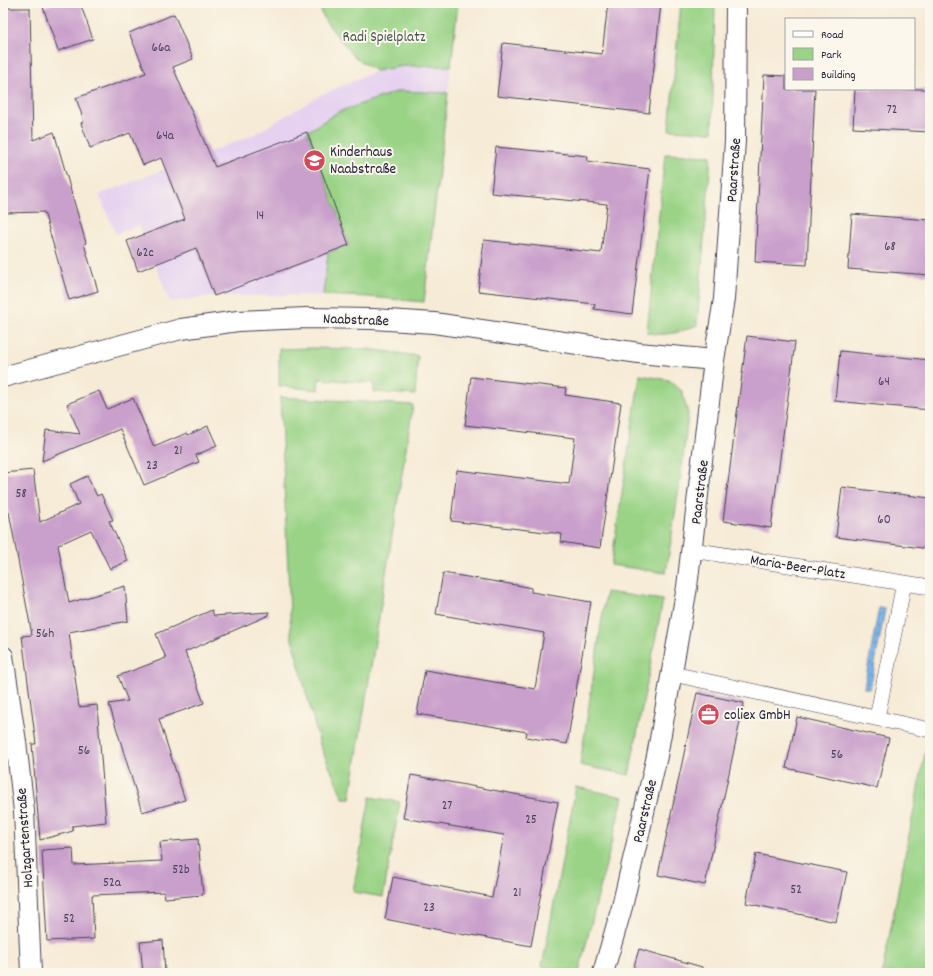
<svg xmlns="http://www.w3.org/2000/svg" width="933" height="976" viewBox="0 0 933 976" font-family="Dekko,sans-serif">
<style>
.built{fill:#e6d2f0}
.green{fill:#9ad386;stroke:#5e7a60}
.water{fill:url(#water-waves);stroke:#4e6c94}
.building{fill:#c99fcb}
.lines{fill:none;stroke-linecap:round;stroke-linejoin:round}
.pedestrian-casing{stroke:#424052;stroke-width:16}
.minor-casing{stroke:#424052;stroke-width:22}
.pedestrian{stroke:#fff;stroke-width:15}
.minor{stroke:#fff;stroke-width:20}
.labels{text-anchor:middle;stroke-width:4;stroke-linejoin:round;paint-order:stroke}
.number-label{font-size:13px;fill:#4c415f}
.park-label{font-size:15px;fill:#465752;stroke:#fbf7ec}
.poi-label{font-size:15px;fill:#22223b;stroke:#fbf7ec;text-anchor:start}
.street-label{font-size:15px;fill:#22223b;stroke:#fbf7ec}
</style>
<defs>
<pattern id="water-waves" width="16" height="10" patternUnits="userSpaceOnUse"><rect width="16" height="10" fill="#79b7ec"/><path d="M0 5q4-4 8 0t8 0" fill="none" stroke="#6394c0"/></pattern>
</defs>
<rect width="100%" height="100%" fill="#fbf7ec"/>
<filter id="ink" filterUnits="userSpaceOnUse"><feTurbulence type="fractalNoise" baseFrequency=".025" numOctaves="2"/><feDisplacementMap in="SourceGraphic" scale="8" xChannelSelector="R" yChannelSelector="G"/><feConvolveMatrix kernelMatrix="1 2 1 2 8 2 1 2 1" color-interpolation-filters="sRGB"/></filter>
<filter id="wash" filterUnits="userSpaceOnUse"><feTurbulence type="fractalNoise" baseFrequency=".012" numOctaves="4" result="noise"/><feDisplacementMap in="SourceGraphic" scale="16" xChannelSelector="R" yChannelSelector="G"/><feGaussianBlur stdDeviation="0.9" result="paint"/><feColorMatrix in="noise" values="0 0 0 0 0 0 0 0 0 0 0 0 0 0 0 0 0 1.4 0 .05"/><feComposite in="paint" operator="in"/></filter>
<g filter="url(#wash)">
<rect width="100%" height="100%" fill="#f6ebd6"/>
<path class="built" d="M404,66H451L424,302L370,297L323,295L214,296L170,302L155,264L164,260L153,231L143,235L139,225L116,234L99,195L255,134L321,95L376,71Z"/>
<path class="green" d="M317,3H458L451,66H404L376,71L354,57L326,22Z
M681,3H715L712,132L669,130Z
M399,91L448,93L424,302L370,297L323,295L328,253L349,245L307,132L338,112Z
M665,154L711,156L697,325C678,333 669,336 647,333Z
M310,348L368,349L418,356L415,395L374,392L373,383L319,379L318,390L279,386V349Z
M640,375L669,380L682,391L688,414L682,468L666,573L611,565Z
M280,397L413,405L350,798H343L320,745L291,635Z
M606,592L663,600L629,775L580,765Z
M930,725V973H882L929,733Z
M576,787L623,797L579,972L542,967Z
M370,797L400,802L383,897L353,892Z"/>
<path class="water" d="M879,608L885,609L870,689L864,688Z"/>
<g id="blocks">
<path class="building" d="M56,3H80L93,39L58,51L43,7Z
M608,3H661L649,113L497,96L503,43L602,54Z
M3,8H30L33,140L54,132L86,243L84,244L98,291L69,300L44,212L3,213Z
M174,14L193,59L173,67L215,167L307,132L349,245L214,296L196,248L138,271L127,241L185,219L161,158L143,165L130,133L90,148L81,123L84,121L76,98L146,73L129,33Z
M764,75L786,76V89H815L807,265L755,262Z
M855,89H930V132L853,128Z
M496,147L588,156L587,161L650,169L632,314L594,309L595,304L478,291L484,240L601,253L607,204L491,193Z
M852,214L930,220V275L848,269Z
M747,336L795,342L771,528L723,521Z
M840,351L930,360V410L835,401Z
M471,377L566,388L565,395L621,403L600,548L561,542L562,534L451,521L457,470L569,484L575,438L465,425Z
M99,391L107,409L133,398L154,447L187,433L188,435L208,426L217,446L196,455L199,462L144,485L120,429L42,461L46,430L80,434L67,404Z
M33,470L40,522L79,504L70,484L87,476L97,496L101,494L113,520L109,521L128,561L110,569L91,530L58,545L69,603L125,586L128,621L69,632L79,707L97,705L106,822L72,826L73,831L40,840L32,744H36L22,636L32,635L9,512H8L3,477V473Z
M842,487L930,498V549L836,537Z
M443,573L522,586L531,588V592L591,602L567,744L526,737L527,732L417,714L425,670L535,689L544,633L436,614Z
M212,610L214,616L269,612V615L185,652L204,703L159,719L185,800L142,812L109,704L128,701L118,676L166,658L156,634Z
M697,693L744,703L705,885L658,875Z
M797,717L889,738L877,788L786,768Z
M411,775L558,802L531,946L466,934L465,935L385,919L393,877L492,897L504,835L403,818Z
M198,839L203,895L165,898L164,892L92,895L94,939L47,941L42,850L73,848L74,865L162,861L160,842Z
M756,854L847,872L836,922L746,903Z
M163,940L165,973H143L140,942Z
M639,949L702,967V973H632Z"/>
</g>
</g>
<g filter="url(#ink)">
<use href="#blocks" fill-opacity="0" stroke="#424052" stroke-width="1"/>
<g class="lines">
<defs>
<path id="pedestrian" d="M692,550L930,587
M673,674L930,730
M877,718L904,583"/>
<path id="minor" d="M3,377L181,329L238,321L307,318L373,319L434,323L639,353L714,360
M3,656L16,742L24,811L31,973
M603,973L622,907L657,756L687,587L714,360L724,299L735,141L736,3"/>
</defs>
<use href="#pedestrian" class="pedestrian-casing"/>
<use href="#minor" class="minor-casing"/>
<use href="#pedestrian" class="pedestrian"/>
<use href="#minor" class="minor"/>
</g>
</g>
<defs>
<symbol id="school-disc" viewBox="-11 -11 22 22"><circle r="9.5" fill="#d1495b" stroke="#fbf7ec"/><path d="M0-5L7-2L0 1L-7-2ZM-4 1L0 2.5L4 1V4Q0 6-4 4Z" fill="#fff"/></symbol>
<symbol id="office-disc" viewBox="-11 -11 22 22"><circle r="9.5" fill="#d1495b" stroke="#fbf7ec"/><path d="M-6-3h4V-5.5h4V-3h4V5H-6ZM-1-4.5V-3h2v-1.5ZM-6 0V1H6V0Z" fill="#fff"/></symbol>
</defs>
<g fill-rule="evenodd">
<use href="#school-disc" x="302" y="148" width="25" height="25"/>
<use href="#office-disc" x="696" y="702" width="25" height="25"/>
</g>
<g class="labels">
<g class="number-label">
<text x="161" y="51">66a</text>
<text x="892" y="113">72</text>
<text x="165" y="139">64a</text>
<text x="260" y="219">14</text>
<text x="890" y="250">68</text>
<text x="145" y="256">62c</text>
<text x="884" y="385">64</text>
<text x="178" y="454">21</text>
<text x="152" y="469">23</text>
<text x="21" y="497">58</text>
<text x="884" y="523">60</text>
<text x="45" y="637">56h</text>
<text x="84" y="754">56</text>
<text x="837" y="758">56</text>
<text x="447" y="809">27</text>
<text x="531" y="823">25</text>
<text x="181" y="873">52b</text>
<text x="112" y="886">52a</text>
<text x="796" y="893">52</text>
<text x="517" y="896">21</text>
<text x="429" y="911">23</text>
<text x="69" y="922">52</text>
</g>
<g class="park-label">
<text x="384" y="41">Radi Spielplatz</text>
</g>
<g class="poi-label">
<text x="330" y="156">Kinderhaus<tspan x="330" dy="17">Naabstraße</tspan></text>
<text x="724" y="719">coliex GmbH</text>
</g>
<g class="street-label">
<text transform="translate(733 170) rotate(-86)" y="5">Paarstraße</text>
<text transform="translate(356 319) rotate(2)" y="5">Naabstraße</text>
<text transform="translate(699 492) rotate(-83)" y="5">Paarstraße</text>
<text transform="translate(798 566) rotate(9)" y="5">Maria-Beer-Platz</text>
<text transform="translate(644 811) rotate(-77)" y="5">Paarstraße</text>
<text transform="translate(24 838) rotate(-94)" y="5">Holzgartenstraße</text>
</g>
</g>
<rect width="933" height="976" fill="none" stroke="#fbf7ec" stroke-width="16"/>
<rect x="785" y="18" width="130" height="72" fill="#fbf7ec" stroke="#a4a2a5"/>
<rect x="793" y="31" width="20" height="6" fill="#ffffff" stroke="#a4a2a5"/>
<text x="821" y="38" font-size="12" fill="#22223b">Road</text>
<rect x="793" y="48" width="20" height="12" fill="#9ad386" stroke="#a4a2a5"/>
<text x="821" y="58" font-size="12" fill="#22223b">Park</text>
<rect x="793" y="68" width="20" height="12" fill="#c99fcb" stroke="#a4a2a5"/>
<text x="821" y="78" font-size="12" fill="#22223b">Building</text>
</svg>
